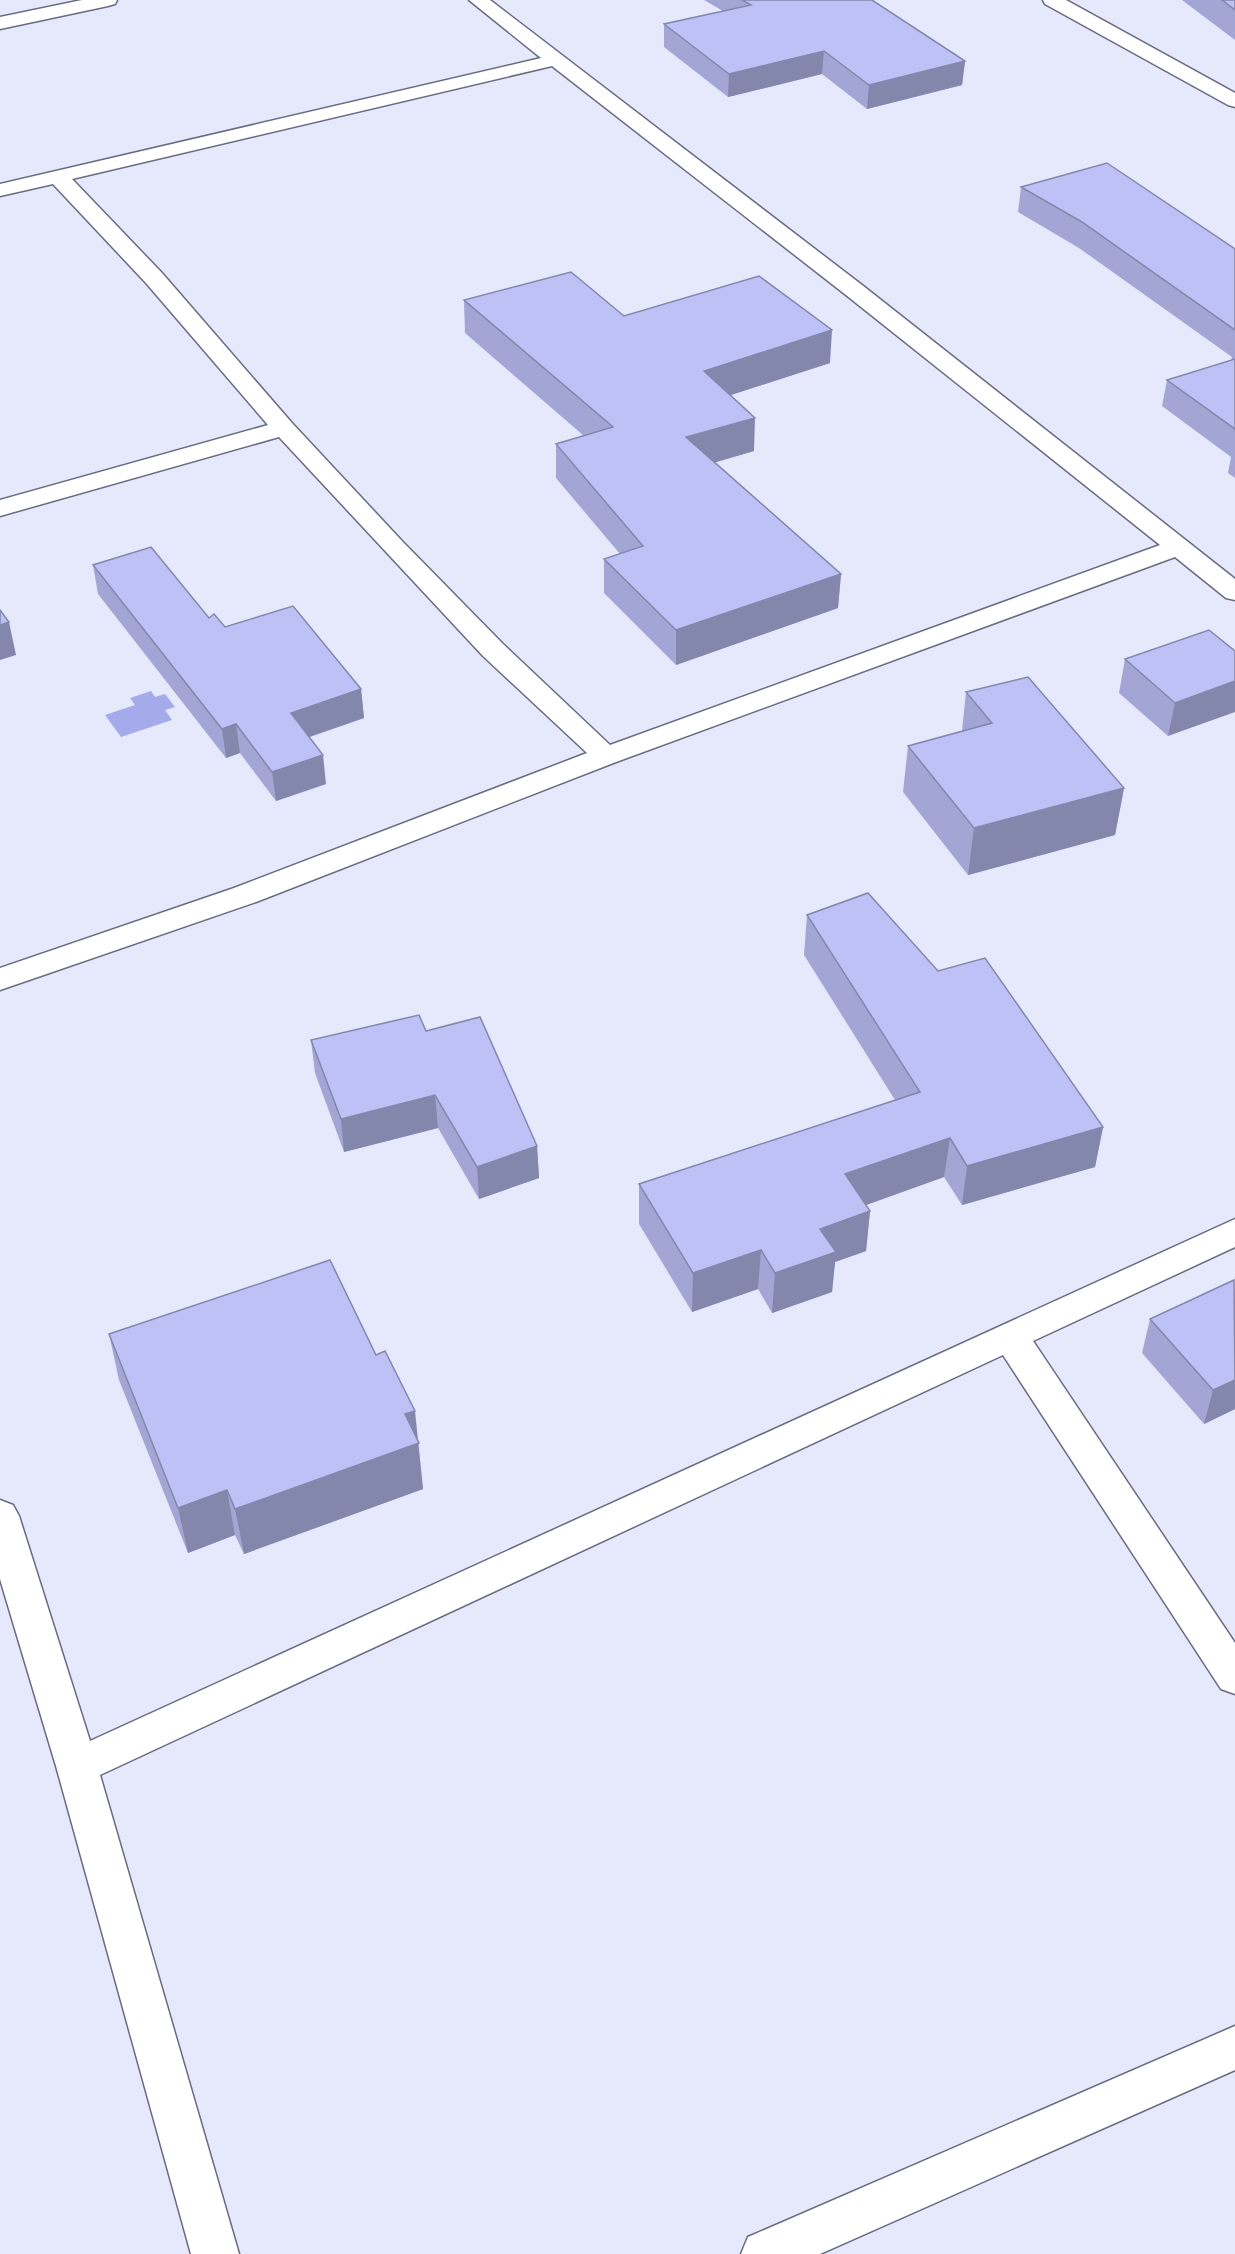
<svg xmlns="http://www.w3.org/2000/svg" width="1235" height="2254" viewBox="0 0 1235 2254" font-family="'Open Sans',sans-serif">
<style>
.water{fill:#a5aaea}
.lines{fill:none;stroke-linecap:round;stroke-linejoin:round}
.minor-casing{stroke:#696c80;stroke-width:3}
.tertiary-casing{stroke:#696c80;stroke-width:3}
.minor{fill:#fff;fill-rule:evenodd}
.tertiary{fill:#fff;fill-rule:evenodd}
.wall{fill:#a3a6d4}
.shaded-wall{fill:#8487ac}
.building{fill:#bdc1f6;stroke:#8487ac;stroke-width:1.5}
</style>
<rect width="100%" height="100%" fill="#e6e8fc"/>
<path class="water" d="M151,691L155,697L165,694L175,707L165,710L172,720L121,737L105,715L135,705L130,698Z"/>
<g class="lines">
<defs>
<path id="minor" d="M469,0H490L862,285L1235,579V600L1226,598L1175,557L616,762L256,902L0,990V968L234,888L587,753L483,656L279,437L0,516V500L268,425L146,283L53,184L0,196V184L541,58ZM552,66L846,295L1160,545L610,745L503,644L402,541L292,423L162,273L72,179Z
M1043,0H1066L1235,93V107L1228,105L1045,4Z
M1235,1219V1247L1033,1341L1235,1643V1694L1221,1689L1003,1355L100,1775L239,2254H191L56,1766L0,1579V1500L13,1505L19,1516L90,1741Z
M1235,2026V2070L820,2254H741L748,2237Z"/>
<path id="tertiary" d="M82,0H117L115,4L108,6L0,29V17Z"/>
</defs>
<use href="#minor" class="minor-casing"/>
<use href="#tertiary" class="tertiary-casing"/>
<use href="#minor" class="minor"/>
<use href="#tertiary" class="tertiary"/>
</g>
<path class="wall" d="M704,0H872L965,61L962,85L867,109L822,74L728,97L664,47V24L723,11Z
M1182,0H1235V40Z
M1021,187L1235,249V478L1228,473L1231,457L1162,406L1167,380L1231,360L1232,357L1079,248L1018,212Z
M464,300L624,316L830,363L731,395L754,451L715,462L841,574L838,608L676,665L604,593V559L620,554L556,478V444L584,436L465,333Z
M93,565L225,627L361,689L364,718L310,737L326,784L276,801L240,753L226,758L98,594Z
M1235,651L1168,736L1119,693L1125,659Z
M966,692L1124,788L1115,835L968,875L903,792L908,746L962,731Z
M807,915L938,971L1103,1127L1095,1167L962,1205L944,1177L866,1205L870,1211L866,1251L835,1262L832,1292L772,1313L758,1289L692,1312L639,1224V1184L895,1100L804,955Z
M426,1031L537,1146L539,1178L479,1199L438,1128L344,1152L315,1073L311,1040Z
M1150,1319L1235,1409L1204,1424L1142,1353Z
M109,1334L418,1441L423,1489L244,1554L235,1535L188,1553L119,1380Z"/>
<path class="shaded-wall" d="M824,51L822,74L728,97L729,74Z
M965,61L962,85L867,109L869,85Z
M832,330L830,363L703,404L704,371Z
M755,418L754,451L686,471V437Z
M841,574L838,608L676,665V630Z
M9,622L16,655L0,660V625Z
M1235,681V712L1168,736L1175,703Z
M361,689L364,718L294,742L291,713Z
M236,724L240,753L226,758L222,729Z
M323,755L326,784L276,801L272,772Z
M1124,788L1115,835L968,875L974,828Z
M435,1095L438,1128L344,1152L341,1119Z
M1103,1127L1095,1167L962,1205L967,1166Z
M950,1138L944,1177L841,1214L845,1174Z
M537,1146L539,1178L479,1199L477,1167Z
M870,1211L866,1251L835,1262L832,1292L772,1313L775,1273L820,1229Z
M761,1250L758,1289L692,1312L693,1273Z
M1235,1380V1409L1204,1424L1213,1390Z
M415,1411L423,1489L244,1554L235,1509L405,1414Z
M227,1490L235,1535L188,1553L178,1508Z"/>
<path class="building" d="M742,0H872L965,61L869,85L824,51L729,74L664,24L751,5Z
M1222,0H1235V10Z
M1107,163L1235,249V330L1082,222L1021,187Z
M571,272L624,316L759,276L832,330L704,371L755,418L686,437L841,574L676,630L604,559L643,546L556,444L613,427L464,300Z
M1235,359V429L1167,380Z
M151,547L209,618L214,614L225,627L293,606L361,689L291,713L323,755L272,772L236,724L222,729L93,565Z
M0,610L9,622L0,625Z
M1209,630L1235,651V681L1175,703L1125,659Z
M1028,677L1124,788L974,828L908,746L992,723L966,692Z
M868,893L938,971L985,958L1103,1127L967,1166L950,1138L845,1174L870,1211L820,1229L836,1252L775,1273L761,1250L693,1273L639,1184L920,1092L807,915Z
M419,1015L426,1031L480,1017L537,1146L477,1167L435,1095L341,1119L311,1040Z
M330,1260L376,1355L385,1351L415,1411L405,1414L419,1443L235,1509L227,1490L178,1508L109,1334Z
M1234,1280L1235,1380L1213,1390L1150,1319Z"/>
</svg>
